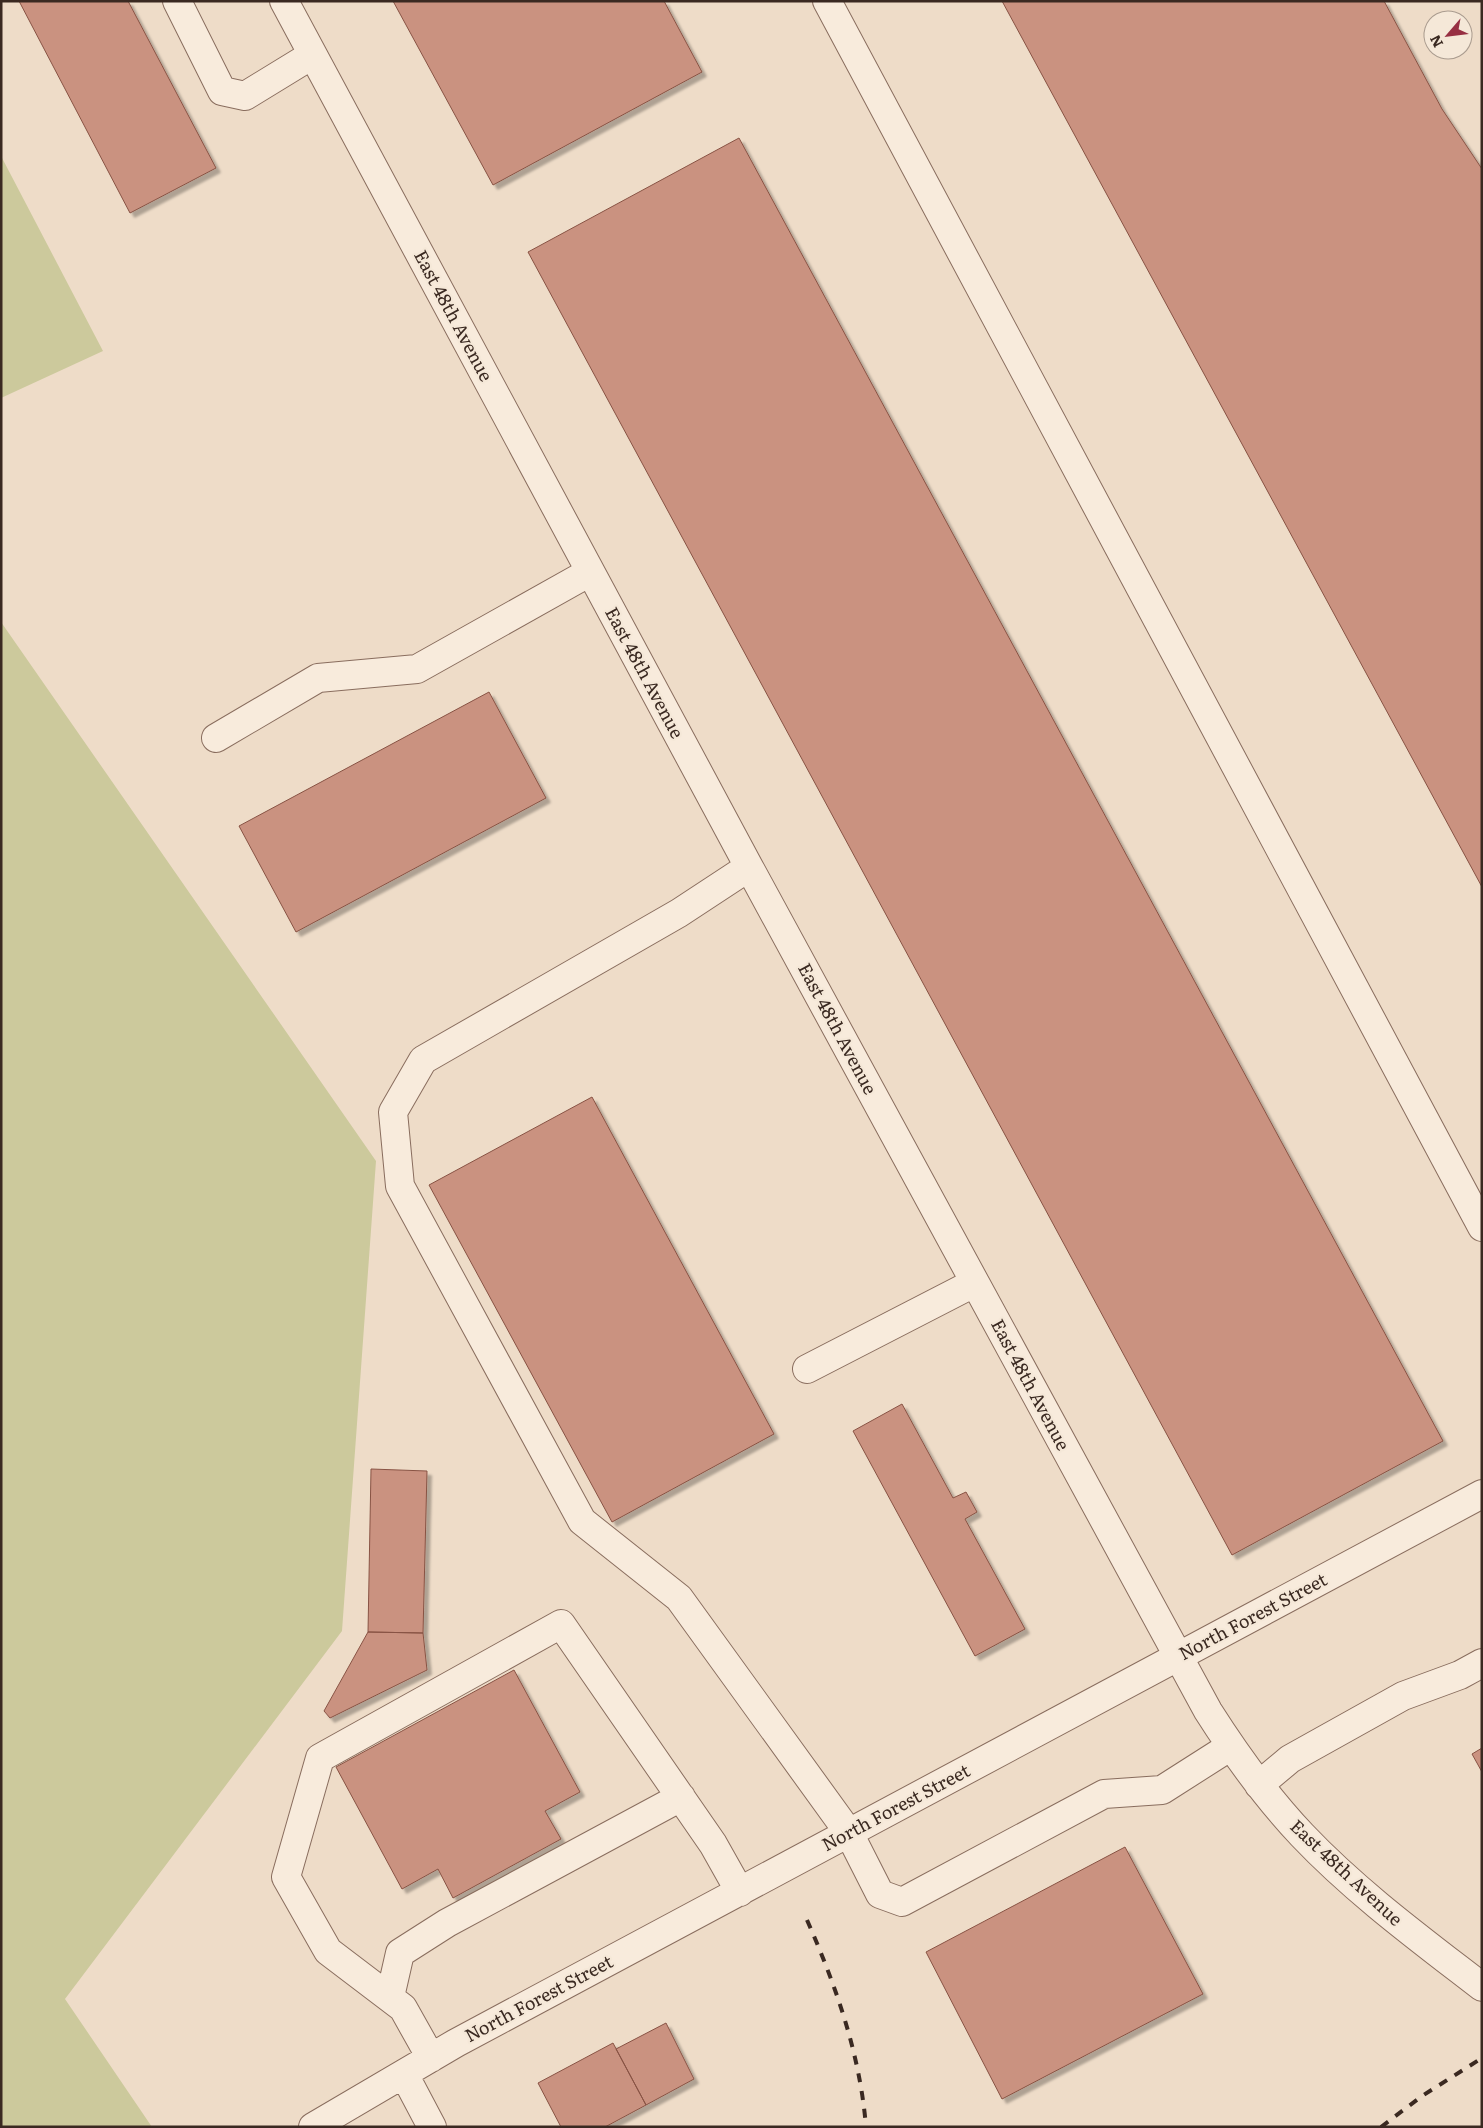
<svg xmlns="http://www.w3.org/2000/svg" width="1483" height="2128" viewBox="0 0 1483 2128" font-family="Literata,serif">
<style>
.green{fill:#ccc99c}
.building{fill:#ca9280;stroke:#885344;filter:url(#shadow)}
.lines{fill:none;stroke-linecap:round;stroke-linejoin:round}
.minor-casing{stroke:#896d5e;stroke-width:30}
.minor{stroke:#f8ebdc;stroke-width:28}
.rail{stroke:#3a2921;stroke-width:4;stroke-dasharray:9 9;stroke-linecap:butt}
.labels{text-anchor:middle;stroke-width:4.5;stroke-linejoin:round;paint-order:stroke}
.street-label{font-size:18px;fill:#3a2921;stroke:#f5e8d8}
</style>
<defs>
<filter id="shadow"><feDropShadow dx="4.5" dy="4.5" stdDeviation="1" flood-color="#0004"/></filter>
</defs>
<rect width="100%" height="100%" fill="#eedcc8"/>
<path class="green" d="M1,156L103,351L1,398Z
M1,622L376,1161L342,1631L65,1999L152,2127H1Z"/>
<path class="building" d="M19,1H128L216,168L130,213Z
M393,1H664L702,72L493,185Z
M1002,1H1384L1442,109L1482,169V887Z
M739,138L1443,1441L1232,1555L528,252Z
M489,692L546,798L296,932L239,826Z
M592,1097L774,1434L612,1522L429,1185Z
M902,1404L953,1498L966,1492L977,1512L965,1519L1025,1629L975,1656L853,1431Z
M371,1469L427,1471L423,1633L368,1632Z
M368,1632L423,1633L427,1670L330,1718L324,1711Z
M514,1670L580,1792L545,1811L561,1839L453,1898L438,1869L402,1889L336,1767Z
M1482,1748V1772L1472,1754Z
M1125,1847L1203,1994L1002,2099L926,1952Z
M666,2023L694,2079L646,2105L616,2049Z
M613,2043L646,2105L605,2127H561L538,2083Z"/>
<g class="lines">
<defs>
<path id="minor" d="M177,1L222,91L245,96L312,55
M284,1L749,867L1208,1711C1236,1755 1266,1797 1302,1835C1356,1892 1420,1939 1482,1987
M827,1L1482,1227
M216,738L318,678L417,669L590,572
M749,867L679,913L423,1060L393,1112L400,1186L582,1521L679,1598L849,1833L880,1894L902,1902L1104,1794L1162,1790L1231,1746
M807,1369L974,1283
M1259,1785L1290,1759L1403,1696L1460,1675L1482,1663
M390,1997L400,1953L447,1923L681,1797
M431,2058L403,2008L328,1951L286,1877L320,1758L561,1624L713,1844L740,1892
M404,2074L432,2127
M313,2127L456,2043L1482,1494"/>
</defs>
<use href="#minor" class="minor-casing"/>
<use href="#minor" class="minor"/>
<path class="rail" d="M807,1920C836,1986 860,2054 866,2127
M1381,2127L1422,2096L1482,2058"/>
</g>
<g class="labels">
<g class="street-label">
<text transform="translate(453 316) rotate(62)" y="6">East 48th Avenue</text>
<text transform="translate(644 673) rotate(62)" y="6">East 48th Avenue</text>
<text transform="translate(837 1029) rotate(62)" y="6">East 48th Avenue</text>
<text transform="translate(1030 1385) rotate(62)" y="6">East 48th Avenue</text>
<text transform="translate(1253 1617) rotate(-28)" y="6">North Forest Street</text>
<text transform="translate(896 1808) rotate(-28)" y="6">North Forest Street</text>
<text transform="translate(1346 1873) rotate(43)" y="6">East 48th Avenue</text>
<text transform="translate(539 1999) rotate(-28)" y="6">North Forest Street</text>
</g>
</g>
<rect width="1483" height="2128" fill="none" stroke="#3a2921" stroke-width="5"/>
<g transform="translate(1448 35) rotate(242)"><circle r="24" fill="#f5e8d8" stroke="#aa9c8f"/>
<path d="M0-4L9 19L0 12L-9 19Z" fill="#972f42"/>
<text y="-8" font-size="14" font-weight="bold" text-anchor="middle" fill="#3a2921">N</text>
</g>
</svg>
